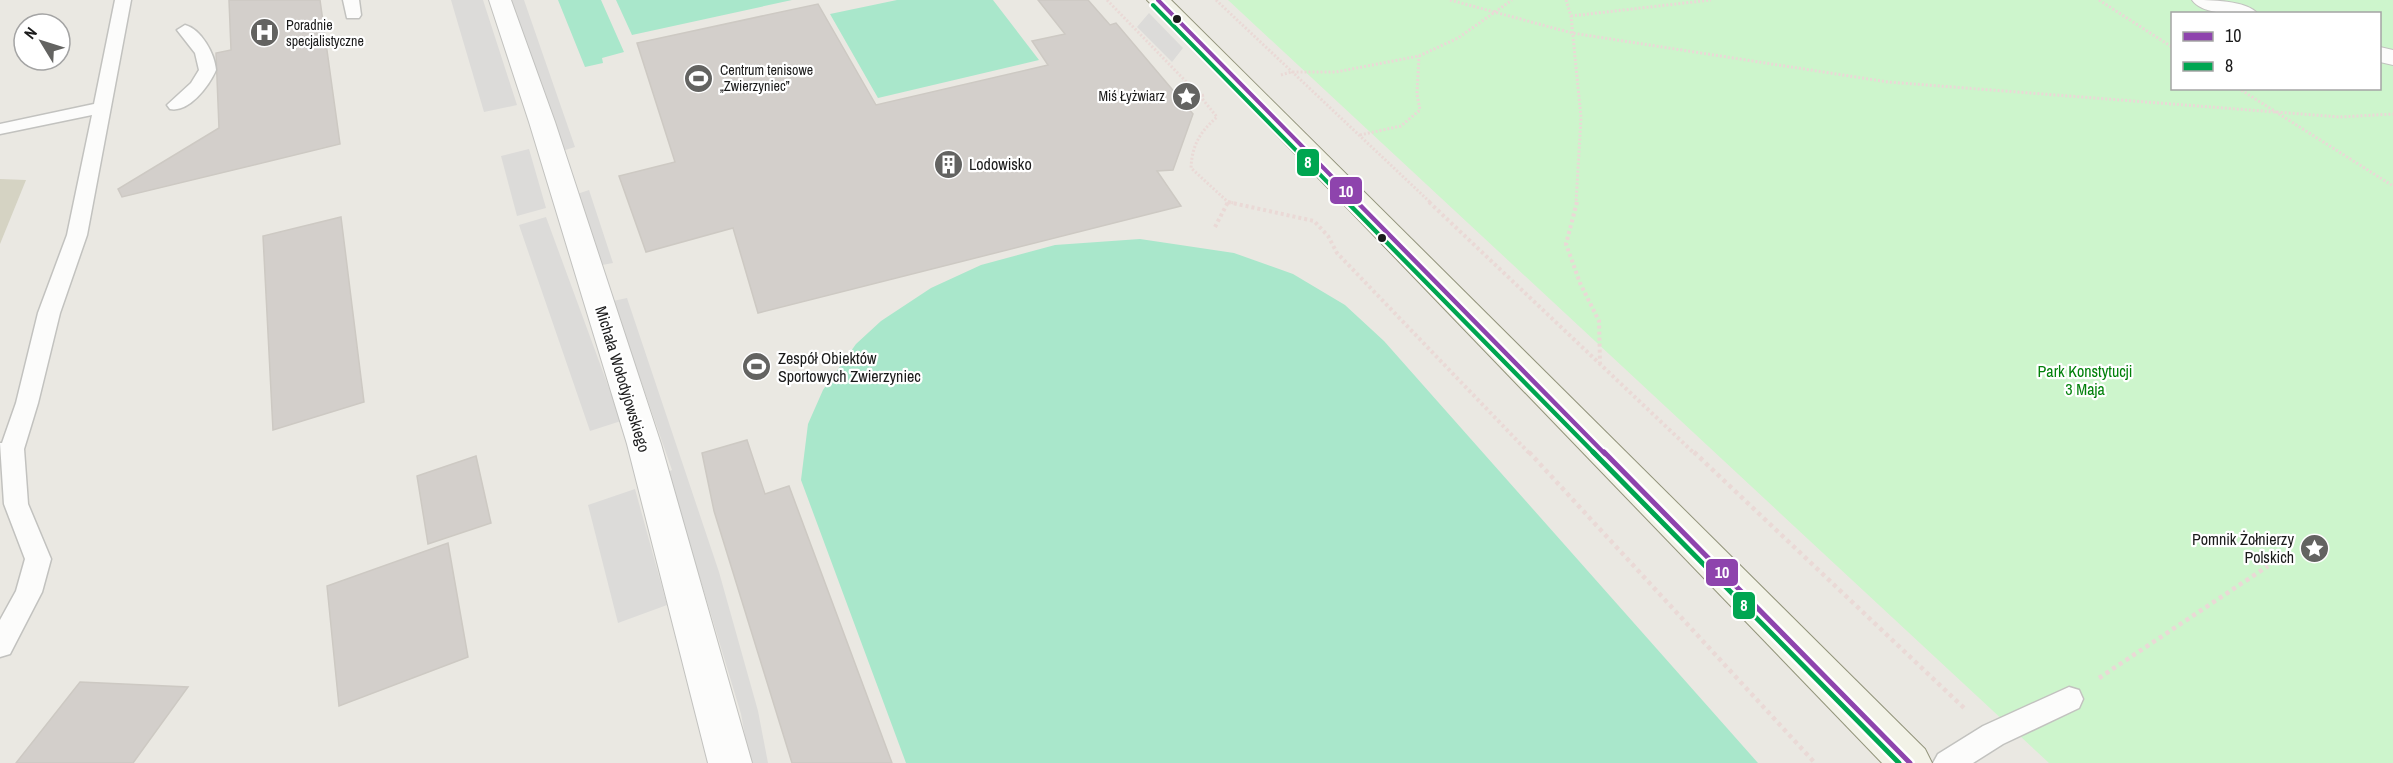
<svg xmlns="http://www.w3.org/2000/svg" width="2393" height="763" viewBox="0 0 2393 763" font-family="'Archivo Narrow',sans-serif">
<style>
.construction{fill:#d5d3c3}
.park{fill:#cdf5cc;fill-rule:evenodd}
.pitch{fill:#a9e7cb}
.parking{fill:#dcdbd9}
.building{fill:#d3cfcb;stroke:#cdc9c3;stroke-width:1.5}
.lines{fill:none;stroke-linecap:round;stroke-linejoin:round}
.lane-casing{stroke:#c2c2bf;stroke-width:3}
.street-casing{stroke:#c2c2bf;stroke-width:2}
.secondary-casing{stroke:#92937a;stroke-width:2}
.path-far2{stroke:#ead9d6;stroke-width:3;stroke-dasharray:2 2;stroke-linecap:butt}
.path-far1{stroke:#ead9d6;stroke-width:4;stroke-dasharray:3 3;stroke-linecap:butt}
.path{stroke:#ead9d6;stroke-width:4.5;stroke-dasharray:4 4;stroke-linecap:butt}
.lane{fill:#fcfcfb;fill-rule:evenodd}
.street{fill:#fcfcfb;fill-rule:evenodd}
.secondary{fill:#f2f2e7;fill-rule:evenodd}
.bus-1-far2-casing{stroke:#fff;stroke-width:8}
.bus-1-far1-casing{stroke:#fff;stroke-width:9}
.bus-1-casing{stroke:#fff;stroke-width:10}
.bus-2-far2-casing{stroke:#fff;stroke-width:8}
.bus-2-far1-casing{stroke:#fff;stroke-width:9}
.bus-2-casing{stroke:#fff;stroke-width:10}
.bus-1-far2{stroke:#8e44ad;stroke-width:4}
.bus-1-far1{stroke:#8e44ad;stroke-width:4.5}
.bus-1{stroke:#8e44ad;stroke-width:5}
.bus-2-far2{stroke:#00a651;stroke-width:4}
.bus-2-far1{stroke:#00a651;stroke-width:4.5}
.bus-2{stroke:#00a651;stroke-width:5}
.bus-dot{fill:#1b1b1b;stroke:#fff;stroke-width:2}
.labels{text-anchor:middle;stroke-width:4.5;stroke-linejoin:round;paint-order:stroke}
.far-poi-label{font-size:14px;fill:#1b1b1b;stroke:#fff;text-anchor:start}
.poi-label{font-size:16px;fill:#1b1b1b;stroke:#fff;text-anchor:start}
.park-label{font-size:16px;fill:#01800a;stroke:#fff}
.street-label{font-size:16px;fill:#1b1b1b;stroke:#fff}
.line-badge{stroke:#fff;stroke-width:2}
.badge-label{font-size:16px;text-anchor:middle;font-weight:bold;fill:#fff}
</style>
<rect width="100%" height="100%" fill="#eae8e2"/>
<path class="construction" d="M0,179L26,180L0,244Z"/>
<path class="park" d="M1228,0H2393V763H2049ZM2172,14H2380V88H2172Z"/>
<path class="pitch" d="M558,0H601L624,52L602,58L603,63L585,67Z
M616,0H792L632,35Z
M897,0H993L1039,60L878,98L830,14Z
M1140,239L1234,253L1293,274L1345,305L1384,341L1758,763H906L801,480L808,424L823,390L856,344L881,321L931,288L981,265L1055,245Z"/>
<path class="parking" d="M451,0H483L517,105L484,112Z
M511,0H524L575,147L562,151Z
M1149,13L1183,48L1172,62L1137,27Z
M529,149L546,208L517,216L501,156Z
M589,190L613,263L602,265L577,194Z
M546,217L621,421L590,431L519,225Z
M627,298L719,572L758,711L768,763H750L741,714L668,472L672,470L613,301Z
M635,489L667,605L618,623L588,505Z"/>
<path class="building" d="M229,0H320L340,144L122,197L118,189L219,128L216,53L231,50Z
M1038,0H1088L1110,25L1116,23L1193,114L1173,170L1157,171L1181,206L758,313L733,228L646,252L619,176L675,162L637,43L818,4L876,105L1048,65L1032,41L1065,34Z
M341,217L364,402L273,430L263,236Z
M747,440L765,494L789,486L892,763H792L714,511L702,453Z
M476,456L491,523L428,544L417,476Z
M448,543L468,657L339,706L327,586Z
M80,682L188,687L133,763H16Z"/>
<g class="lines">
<defs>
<path id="lane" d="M115,0H131L87,235L60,313L38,403L24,449L28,504L51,559L42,592L10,654L0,657V620L16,591L25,559L4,504L0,443H2L16,403L38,313L67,235L92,115L0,134V124L94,104Z
M343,0H359L361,15L359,18H347Z
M185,25C201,29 215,54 216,70C209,86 189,113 170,109L167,105L191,83L199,70L195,53L177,30Z
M2069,687L2079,690L2083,699L2079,708L2003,744L1973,763H1933L1938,754L1983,726Z"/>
<path id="street" d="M489,0H511L555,122L661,444L752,763H708L627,444L529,122Z
M2192,0C2209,0 2247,0 2258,14C2240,14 2203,16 2192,0Z
M2380,47L2393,50V65L2380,62Z"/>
<path id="secondary" d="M1147,0H1171L1925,749L1932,763H1882Z"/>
</defs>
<use href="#lane" class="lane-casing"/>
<use href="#street" class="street-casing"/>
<use href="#secondary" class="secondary-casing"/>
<path class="path-far2" d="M1107,0L1200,96
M1216,0L1431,203
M1450,0L1572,33L1888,82L2340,117L2393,114
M1566,0L1571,16L1581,117L1576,203
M2099,0L2172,47
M1571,16L1711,0
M1281,75L1291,72H1336L1419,56L1458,38L1512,0
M2238,88L2393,186
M1204,95L1200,96L1217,117C1200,132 1192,145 1191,168L1228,202L1234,203
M1360,135L1401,126L1420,110L1417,94L1419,56"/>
<path class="path-far1" d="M1228,202L1314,221L1328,236L1337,253L1530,454
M1429,202L1695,454
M1577,202L1566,244L1580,283L1599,321L1600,363
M1215,227L1228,202"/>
<path class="path" d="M1529,452L1815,763
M1694,452L1965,709
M2099,678L2268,566"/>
<use href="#lane" class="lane"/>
<use href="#street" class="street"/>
<use href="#secondary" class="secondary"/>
<defs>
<path id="bus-1-far2" d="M1158,0L1358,203"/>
<path id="bus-1-far1" d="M1357,202L1605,454"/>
<path id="bus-1" d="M1604,452L1910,763"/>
<path id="bus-2-far2" d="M1153,5L1348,203"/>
<path id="bus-2-far1" d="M1347,202L1595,454"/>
<path id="bus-2" d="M1593,452L1899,763"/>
</defs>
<use href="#bus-1-far2" class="bus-1-far2-casing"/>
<use href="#bus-1-far1" class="bus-1-far1-casing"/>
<use href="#bus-1" class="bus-1-casing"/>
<use href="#bus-2-far2" class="bus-2-far2-casing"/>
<use href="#bus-2-far1" class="bus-2-far1-casing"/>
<use href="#bus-2" class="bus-2-casing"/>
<use href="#bus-1-far2" class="bus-1-far2"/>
<use href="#bus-1-far1" class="bus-1-far1"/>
<use href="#bus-1" class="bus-1"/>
<use href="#bus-2-far2" class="bus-2-far2"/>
<use href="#bus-2-far1" class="bus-2-far1"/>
<use href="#bus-2" class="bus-2"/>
</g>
<defs>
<symbol id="hospital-disc" viewBox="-11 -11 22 22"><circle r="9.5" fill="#636361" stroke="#fff"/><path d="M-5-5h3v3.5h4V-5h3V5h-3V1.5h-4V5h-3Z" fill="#fff"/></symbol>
<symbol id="stadium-disc" viewBox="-11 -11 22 22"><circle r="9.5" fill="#636361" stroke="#fff"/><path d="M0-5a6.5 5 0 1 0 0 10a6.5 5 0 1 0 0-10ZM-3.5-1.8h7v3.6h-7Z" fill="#fff"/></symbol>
<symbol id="sight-disc" viewBox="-11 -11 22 22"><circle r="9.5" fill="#636361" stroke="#fff"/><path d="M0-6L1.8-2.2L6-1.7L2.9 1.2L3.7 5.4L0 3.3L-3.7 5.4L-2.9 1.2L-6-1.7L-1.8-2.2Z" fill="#fff"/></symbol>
<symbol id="building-disc" viewBox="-11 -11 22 22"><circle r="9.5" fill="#636361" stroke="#fff"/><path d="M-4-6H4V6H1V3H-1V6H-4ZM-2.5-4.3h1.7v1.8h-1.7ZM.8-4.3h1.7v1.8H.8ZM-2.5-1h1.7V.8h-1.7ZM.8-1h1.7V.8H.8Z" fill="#fff"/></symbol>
</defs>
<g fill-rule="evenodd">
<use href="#hospital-disc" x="248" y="16" width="33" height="33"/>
<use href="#stadium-disc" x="682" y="62" width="33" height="33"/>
<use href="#sight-disc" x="1170" y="80" width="33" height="33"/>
<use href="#building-disc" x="932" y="148" width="33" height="33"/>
<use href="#stadium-disc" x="740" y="350" width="33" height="33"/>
<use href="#sight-disc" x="2298" y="532" width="33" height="33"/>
</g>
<g class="bus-dot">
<circle cx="1177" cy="19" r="5"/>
<circle cx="1382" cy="238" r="5"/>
</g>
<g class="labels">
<g class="far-poi-label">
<text x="286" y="30">Poradnie<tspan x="286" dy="16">specjalistyczne</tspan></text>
<text x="720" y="75">Centrum tenisowe<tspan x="720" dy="16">„Zwierzyniec”</tspan></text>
<text x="1165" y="101" text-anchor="end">Miś Łyżwiarz</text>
</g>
<g class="poi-label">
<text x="969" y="170">Lodowisko</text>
<text x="778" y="364">Zespół Obiektów<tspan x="778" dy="18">Sportowych Zwierzyniec</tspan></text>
<text x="2294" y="545" text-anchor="end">Pomnik Żołnierzy<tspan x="2294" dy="18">Polskich</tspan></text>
</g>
<g class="park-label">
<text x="2085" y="377">Park Konstytucji<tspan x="2085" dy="18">3 Maja</tspan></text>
</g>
<g class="street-label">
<text transform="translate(623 379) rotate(73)" y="6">Michała Wołodyjowskiego</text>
</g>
</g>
<g class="line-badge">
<rect x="1296" y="148" width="24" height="29" rx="6" fill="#00a651"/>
<rect x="1329" y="176" width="34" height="29" rx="6" fill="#8e44ad"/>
<rect x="1705" y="558" width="34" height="29" rx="6" fill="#8e44ad"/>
<rect x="1732" y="591" width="24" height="29" rx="6" fill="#00a651"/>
</g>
<g class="badge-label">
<text x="1308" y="168">8</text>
<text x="1346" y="197">10</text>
<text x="1722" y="578">10</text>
<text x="1744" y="611">8</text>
</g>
<rect x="2171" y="12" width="210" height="78" fill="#ffffff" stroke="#a4a4a4" stroke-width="1.5"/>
<rect x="2183" y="32" width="30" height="9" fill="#8e44ad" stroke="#a4a4a4" stroke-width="1.5"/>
<text x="2225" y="42" font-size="18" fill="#1b1b1b">10</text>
<rect x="2183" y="62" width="30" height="9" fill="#00a651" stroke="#a4a4a4" stroke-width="1.5"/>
<text x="2225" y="72" font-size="18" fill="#1b1b1b">8</text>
<g transform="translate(42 42) rotate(308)"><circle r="28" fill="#ffffff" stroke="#a4a4a4" stroke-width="1.5"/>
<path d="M0-4.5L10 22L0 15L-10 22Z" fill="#636361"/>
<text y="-9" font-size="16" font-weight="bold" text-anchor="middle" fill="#1b1b1b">N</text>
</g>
</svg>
